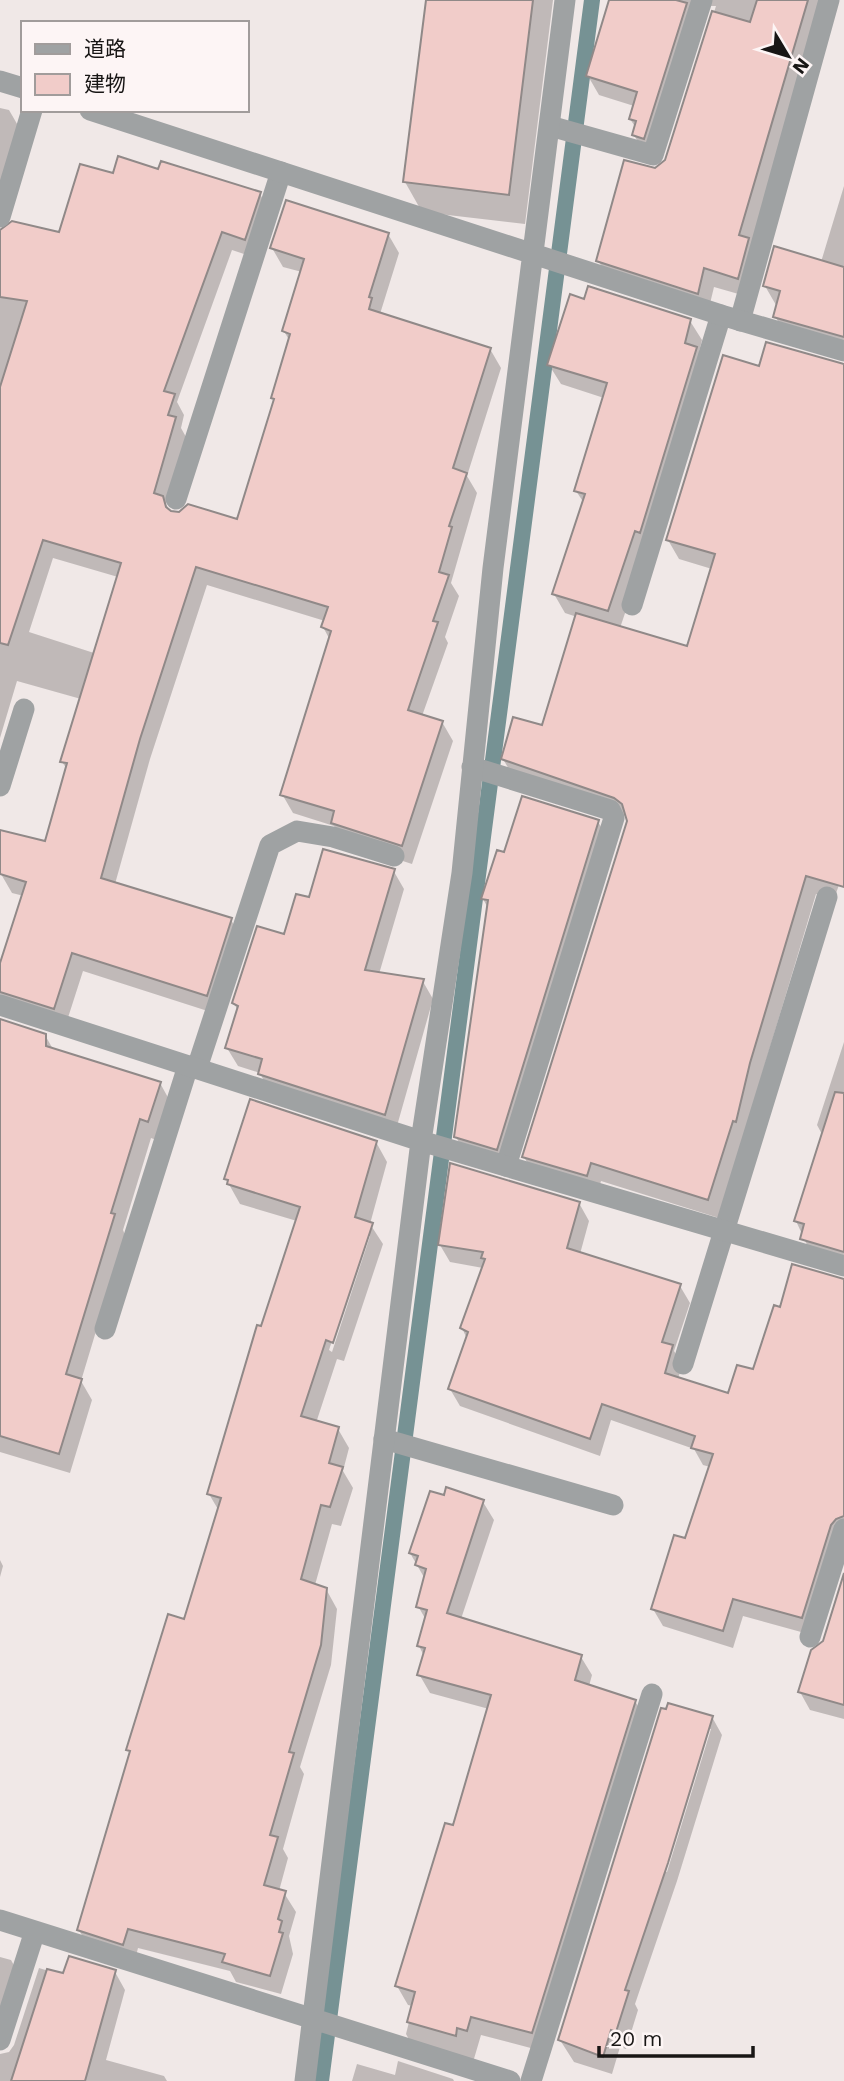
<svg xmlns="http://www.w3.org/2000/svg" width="844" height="2081" viewBox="0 0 844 2081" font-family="'Work Sans','Noto Sans JP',sans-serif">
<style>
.shadow{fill:#0003;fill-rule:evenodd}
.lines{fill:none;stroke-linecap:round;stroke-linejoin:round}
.stream{stroke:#769294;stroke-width:16}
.building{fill:#f1ccc9;stroke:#908988;stroke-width:2}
.lane{stroke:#9fa2a3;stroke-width:21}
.street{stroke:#9fa2a3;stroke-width:21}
</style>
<rect width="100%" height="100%" fill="#f0e8e7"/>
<path class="shadow" d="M427,0H553L525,224L422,212L405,182Z
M611,0H824L749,297L714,287L708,312L609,280L598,260L656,170L667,161L716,6H710L645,154L634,135L636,128L630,119L634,106L599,95L588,76Z
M0,108L9,110L20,129L0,193Z
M159,171L260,194L270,213L256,258L232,250L177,402L184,415L181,428L186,437L166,504L171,513L238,521L275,401L273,398L289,340L284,331L302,272L283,267L272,248L388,234L399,253L380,314L490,349L501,368L467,476L477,493L451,583L459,596L445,637L448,643L422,716L442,722L453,741L412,864L344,842L334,826L293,813L282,794L330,640L323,627L325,621L207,585L150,759L115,884L231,920L242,939L217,1014L83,971L65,1027L0,1007V973L24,896L12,893L1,874L46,844L67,769L62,762L81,699L17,681L0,738V280L60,234L114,176ZM53,558L118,577L94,653L29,632Z
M844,186V354L786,336L775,316L776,305L765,286L821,262Z
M690,321L702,340L699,352L708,368L620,628L689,648L712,569L679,559L668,540L760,368L844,365V883L840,882L834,899L816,894L719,1218L601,1181L597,1195L535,1176L524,1157L628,821L627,817L514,778L503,759L543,728L577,617L565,613L554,594L584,503L576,491L604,398L561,384L549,365Z
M598,822L608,838L506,1165L465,1153L456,1137L488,908L483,899L505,855Z
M393,870L404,889L379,974L422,980L433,999L395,1133L270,1093L260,1073L238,1066L227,1048L238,1011L234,1003L310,899Z
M0,1021L45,1035L54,1051L160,1083L171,1103L159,1141L151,1138L123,1230L125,1235L81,1381L92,1400L70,1473L0,1452Z
M844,1042V1268L813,1258L796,1221L823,1136L817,1125Z
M376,1142L387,1162L370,1224L383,1244L344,1361L337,1359L316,1423L338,1429L349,1448L343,1471L353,1488L341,1526L332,1524L315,1585L326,1589L337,1609L331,1665L300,1767L304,1774L283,1849L288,1858L279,1891L284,1893L296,1912L289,1936L293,1954L281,1994L236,1982L230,1971L138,1948L134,1964L90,1950L79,1930L131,1755L128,1749L185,1621L219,1511L209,1494L297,1221L240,1204L226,1179ZM367,1236H370L332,1352L329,1350Z
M579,1203L589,1221L580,1254L680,1286L690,1303L674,1351L682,1364L678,1379L729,1395L754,1372L781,1309L844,1279V1540L812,1635L743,1616L733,1648L663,1626L653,1609L687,1540L710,1467L703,1465L694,1449L611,1420L600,1456L460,1406L450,1389L467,1339L462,1328L483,1268L450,1262L440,1245Z
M483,1502L494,1520L461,1619L581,1657L592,1675L589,1686L635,1701L646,1720L542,2051L481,2035L471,2069L416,2052L406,2034L413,2006L408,2005L397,1986L454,1827L489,1709L430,1693L419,1674L424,1656L419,1646L426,1620L418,1606L425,1579L410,1553Z
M0,1560L3,1566L0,1577Z
M844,1579V1719L810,1710L800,1692L824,1642Z
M667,1712L712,1717L722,1735L677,1881L635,2004L638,2010L626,2049L620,2047L612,2074L574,2062L560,2040ZM707,1729H711L667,1872L664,1871Z
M0,1957L11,1960L21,1978L0,2046Z
M39,1968L65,1976L115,1972L125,1990L106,2060L164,2076L167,2081H0V2054L9,2052L14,2045Z
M398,2061L453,2079L454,2081H352L357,2064L395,2075Z"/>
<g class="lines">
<path class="stream" d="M321,2081L592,0"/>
</g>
<path class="building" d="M426,0H533L509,195L403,182Z
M609,0H676L687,3L644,139L632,135L636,121L629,119L637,92L586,76Z
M757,0H808L739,235L749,238L738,279L704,268L698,294L596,261L624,160L655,168L665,160L712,11L750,22Z
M118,156L158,169L161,161L261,192L245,240L222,232L164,391L175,394L168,415L176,417L154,493L163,496L166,507L171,511L179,512L188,504L237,519L274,399L271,398L290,334L282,331L304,259L270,248L286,200L389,233L369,297L372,298L369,309L491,348L453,468L467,473L449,526L452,527L439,572L449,575L433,621L438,622L408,710L443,721L402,846L331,823L334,811L280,795L331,631L321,627L328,607L196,567L140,739L101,878L232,918L207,996L72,953L54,1009L0,992V963L26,882L0,874V830L45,841L67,763L60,762L121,563L43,540L8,645L0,643V387L27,301L0,297V230L12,221L59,232L80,164L113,173Z
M774,246L844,267V337L773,317L780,291L763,286Z
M588,286L691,319L685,343L697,347L640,533L635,531L608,611L552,594L585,494L574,491L607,383L547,365L570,294L584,299Z
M766,342L844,364V887L806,876L750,1063L736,1122L733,1121L708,1200L591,1163L587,1176L522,1157L627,821L622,804L614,798L501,759L513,717L542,725L576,613L687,646L715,554L666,540L723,355L759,366Z
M522,796L599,820L497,1150L454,1137L488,900L481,899L497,850L504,852Z
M323,849L395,869L365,970L424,979L385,1115L258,1074L262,1059L225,1048L238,1006L232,1003L257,926L284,934L296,894L309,897Z
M0,1019L46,1034V1046L161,1082L148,1122L140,1119L111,1213L115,1214L66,1374L82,1379L59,1454L0,1436Z
M835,1092L844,1093V1252L800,1239L804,1224L794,1221Z
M250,1099L377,1141L355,1217L373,1223L333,1343L326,1340L301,1416L339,1427L329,1463L343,1467L330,1507L321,1505L301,1579L327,1588L321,1645L289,1752L294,1753L270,1835L278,1837L264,1885L286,1891L278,1919L282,1921L279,1932L283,1933L270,1976L222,1962L225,1954L128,1929L123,1945L77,1930L130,1751L126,1750L168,1614L184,1619L221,1498L207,1494L257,1325L261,1326L300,1207L227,1184L228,1180L224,1179Z
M450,1163L580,1202L567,1248L681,1284L662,1342L673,1345L665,1373L728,1393L737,1365L753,1369L774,1305L780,1307L792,1264L844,1279V1516L836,1519L831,1525L802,1618L733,1599L723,1631L651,1609L674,1535L685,1538L713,1454L691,1448L695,1436L602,1404L590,1439L448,1389L468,1332L460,1328L485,1259L481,1258L483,1252L438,1245Z
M446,1487L484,1500L447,1613L582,1655L575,1680L636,1700L532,2033L471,2017L467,2031L457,2028L456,2036L407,2022L415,1992L395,1986L445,1823L453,1825L491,1695L417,1675L425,1648L417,1646L427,1610L416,1607L426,1569L415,1565L418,1556L409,1553L430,1491L444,1495Z
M844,1573V1705L798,1692L811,1650L823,1641Z
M668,1703L713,1716L668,1863L625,1990L629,1991L616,2032L611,2030L603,2057L558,2040L661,1708L666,1709Z
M69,1956L116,1970L85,2081H11L47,1969L63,1973Z"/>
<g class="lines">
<path class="lane" d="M550,126L653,155L702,0
M0,217L32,110
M740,321L829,0
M176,499L281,172
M632,605L721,315
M472,767L610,810L614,818L506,1166
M0,786L24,709
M197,1068L270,845L297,831L333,837L394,856
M105,1329L188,1066
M683,1364L827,897
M384,1439L613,1505
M810,1637L844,1529
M531,2081L652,1694"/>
<path class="street" d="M0,81L23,88
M90,110L721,315L844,351
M0,1005L421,1141L844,1266
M0,1920L510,2081
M0,2040L35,1931
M305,2081L421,1141L462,873L493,568L565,0"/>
</g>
<rect x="21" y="21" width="228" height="91" fill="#fdf5f5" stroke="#a19c9b" stroke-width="2"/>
<rect x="35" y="44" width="35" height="10" fill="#9fa2a3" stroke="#a19c9b" stroke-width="2"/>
<text x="84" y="56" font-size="21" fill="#181615">道路</text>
<rect x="35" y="74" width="35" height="21" fill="#f1ccc9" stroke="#a19c9b" stroke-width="2"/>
<text x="84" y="91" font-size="21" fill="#181615">建物</text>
<g transform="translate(788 56) rotate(128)" stroke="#fdf5f5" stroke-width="5" paint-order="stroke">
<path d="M0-5L12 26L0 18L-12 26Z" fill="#181615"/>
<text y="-10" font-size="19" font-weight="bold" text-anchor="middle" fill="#181615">N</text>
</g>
<path d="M599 2046v10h154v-10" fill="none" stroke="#181615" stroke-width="3.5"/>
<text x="610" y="2046" font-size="21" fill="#181615" stroke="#fdf5f5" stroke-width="5" paint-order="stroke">20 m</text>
</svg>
